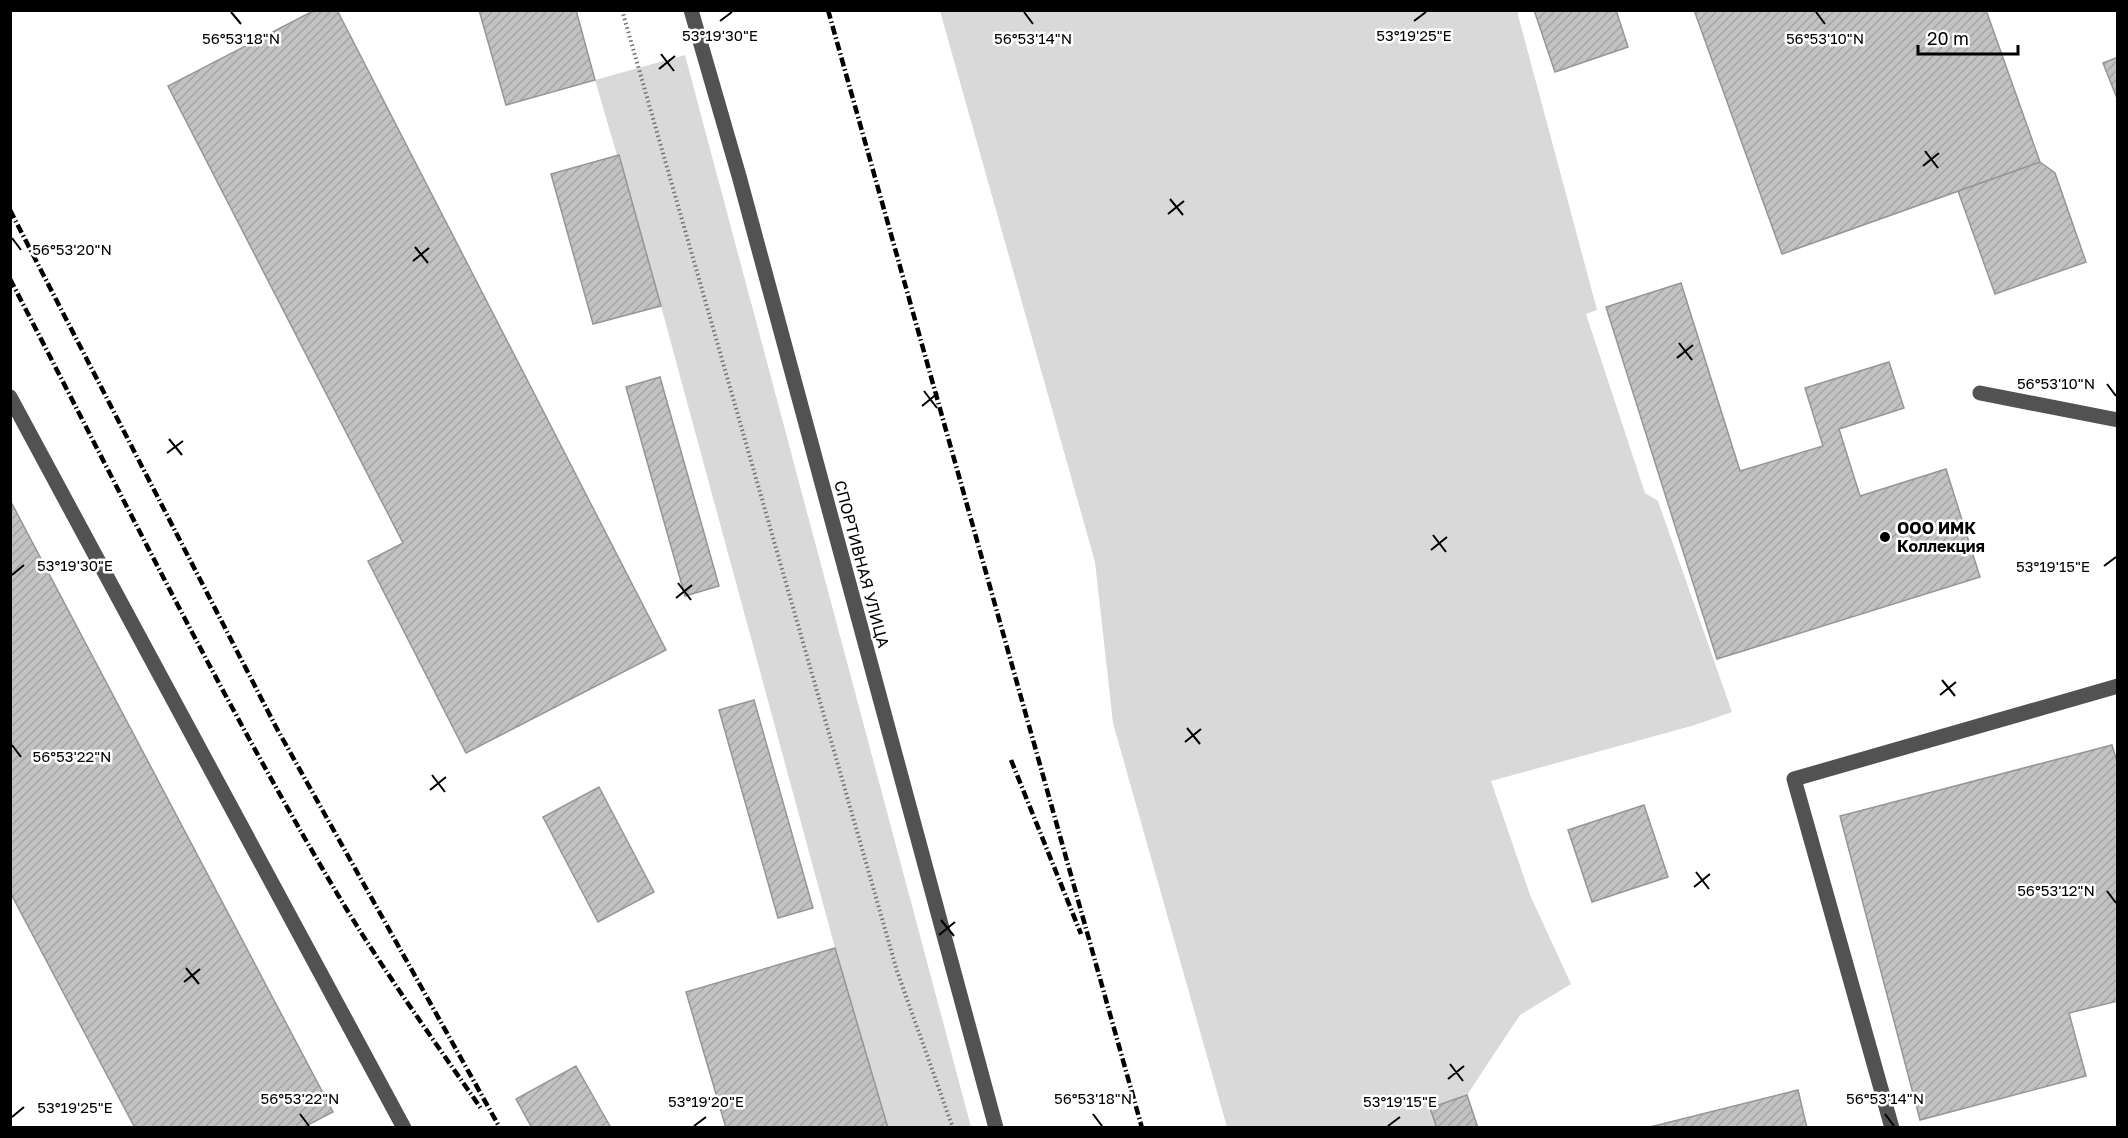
<svg xmlns="http://www.w3.org/2000/svg" width="2128" height="1138" viewBox="0 0 2128 1138" font-family="'Golos Text',sans-serif">
<style>
.grass{fill:#d9d9d9}
.building{fill:url(#building-hatch);stroke:#969696;stroke-width:1.5}
.lines{fill:none;stroke-linecap:round;stroke-linejoin:round}
.path{stroke:#747474;stroke-width:4;stroke-dasharray:1.5 3;stroke-linecap:butt}
.minor{stroke:#525252;stroke-width:15}
.rail{stroke:#000;stroke-width:4.5;stroke-dasharray:9 3 1.5 3;stroke-linecap:butt}
.ticks{fill:none;stroke:#000;stroke-width:2}
.poi-dot{fill:#000;stroke:#fff;stroke-width:2}
.labels{text-anchor:middle;stroke-width:5;stroke-linejoin:round;paint-order:stroke}
.poi-label{font-size:16px;font-weight:bold;fill:#000;stroke:#fff;text-anchor:start}
.street-label{font-size:16px;fill:#000;stroke:#fff}
.ticks-label{font-size:15px;text-anchor:middle;fill:#000;stroke:#fff;stroke-width:5;stroke-linejoin:round;paint-order:stroke}
</style>
<defs>
<pattern id="building-hatch" width="6" height="6" patternUnits="userSpaceOnUse" patternTransform="scale(1.5)"><rect width="6" height="6" fill="#c2c2c2"/><path d="M-1 1l2-2M0 6l6-6M5 7l2-2" fill="none" stroke="#a5a5a5"/></pattern>
</defs>
<rect width="100%" height="100%" fill="#fff"/>
<path class="grass" d="M940,11H1517L1597,310L1586,314L1645,493L1658,501L1732,712L1695,725L1491,781L1530,895L1571,984L1520,1015L1467,1095L1430,1108L1437,1127H1227L1113,723L1095,562Z
M685,55L971,1127H888L835,948L661,306L595,80Z"/>
<path class="building" d="M315,10H337L666,650L466,753L368,561L403,543L168,86Z
M479,10H576L595,80L506,105Z
M1534,10H1616L1628,47L1555,72Z
M1694,10H1986L2040,162L1782,254Z
M2118,57V101L2103,63Z
M619,155L661,306L593,324L551,174Z
M2040,162L2055,173L2086,262L1995,294L1958,191Z
M1681,283L1740,471L1823,446L1805,388L1889,362L1904,408L1839,429L1860,496L1946,469L1980,577L1717,659L1606,307Z
M660,377L719,586L685,596L626,387Z
M10,500L333,1112L302,1128H135L10,892Z
M754,700L813,908L778,918L719,710Z
M2112,745L2118,765V1001L2069,1013L2086,1076L1920,1120L1840,816Z
M599,787L654,892L598,922L543,817Z
M1644,805L1668,877L1592,902L1568,830Z
M835,948L888,1128H726L686,992Z
M576,1066L611,1128H532L516,1099Z
M1798,1090L1807,1128H1646Z
M1467,1095L1478,1128H1437L1430,1108Z"/>
<g class="lines">
<path class="path" d="M622,10L897,971L953,1128"/>
<path class="minor" d="M691,10L739,176L996,1128
M1980,393L2118,420
M10,397L404,1128
M1892,1128L1794,779L2118,686"/>
<path class="rail" d="M828,10L1142,1128
M10,210L276,727L500,1128
M10,279C117,485 219,695 338,895C382,969 433,1039 482,1110
M1011,760L1081,934"/>
</g>
<path class="ticks" d="M231,12L241,24M1024,12L1033,24M1816,12L1825,24M720,21L732,12M1414,21L1426,12M661,54L674,71M659,69L675,56M1925,151L1938,168M1923,166L1939,153M1170,199L1183,215M1168,214L1184,201M12,238L21,250M415,247L428,263M413,261L429,248M1679,343L1692,360M1677,358L1693,345M2107,384L2116,396M924,391L937,408M922,406L938,393M169,439L182,455M167,453L183,441M1433,535L1446,552M1431,550L1447,537M2104,566L2116,557M12,575L24,565M678,583L691,600M676,598L692,585M1942,680L1955,696M1940,695L1956,682M1187,728L1200,744M1185,742L1201,729M12,745L21,757M432,775L445,792M430,790L446,777M1696,872L1709,889M1694,887L1710,874M2107,891L2116,903M941,920L954,936M939,935L955,922M186,968L199,984M184,982L200,969M1450,1064L1463,1081M1448,1079L1464,1066M300,1114L309,1126M1093,1114L1102,1126M1885,1114L1894,1126M12,1117L24,1107M694,1126L706,1117M1388,1126L1400,1117"/>
<circle class="poi-dot" cx="1885" cy="537" r="6"/>
<g class="labels">
<g class="poi-label">
<text x="1897" y="534">ООО ИМК<tspan x="1897" dy="18">Коллекция</tspan></text>
</g>
<g class="street-label">
<text transform="translate(862 564) rotate(75)" y="6">СПОРТИВНАЯ УЛИЦА</text>
</g>
</g>
<g class="ticks-label">
<text x="720" y="41">53°19'30"E</text>
<text x="1414" y="41">53°19'25"E</text>
<text x="241" y="44">56°53'18"N</text>
<text x="1033" y="44">56°53'14"N</text>
<text x="1825" y="44">56°53'10"N</text>
<text x="72" y="255">56°53'20"N</text>
<text x="2056" y="389">56°53'10"N</text>
<text x="75" y="571">53°19'30"E</text>
<text x="2053" y="572">53°19'15"E</text>
<text x="72" y="762">56°53'22"N</text>
<text x="2056" y="896">56°53'12"N</text>
<text x="300" y="1104">56°53'22"N</text>
<text x="1093" y="1104">56°53'18"N</text>
<text x="1885" y="1104">56°53'14"N</text>
<text x="706" y="1107">53°19'20"E</text>
<text x="1400" y="1107">53°19'15"E</text>
<text x="75" y="1113">53°19'25"E</text>
</g>
<rect width="2128" height="1138" fill="none" stroke="#000000" stroke-width="24"/>
<path d="M1918 45v9h100v-9" fill="none" stroke="#000000" stroke-width="3"/>
<text x="1927" y="45" font-size="18" fill="#000000" stroke="#ffffff" stroke-width="4.5" paint-order="stroke">20 m</text>
</svg>
